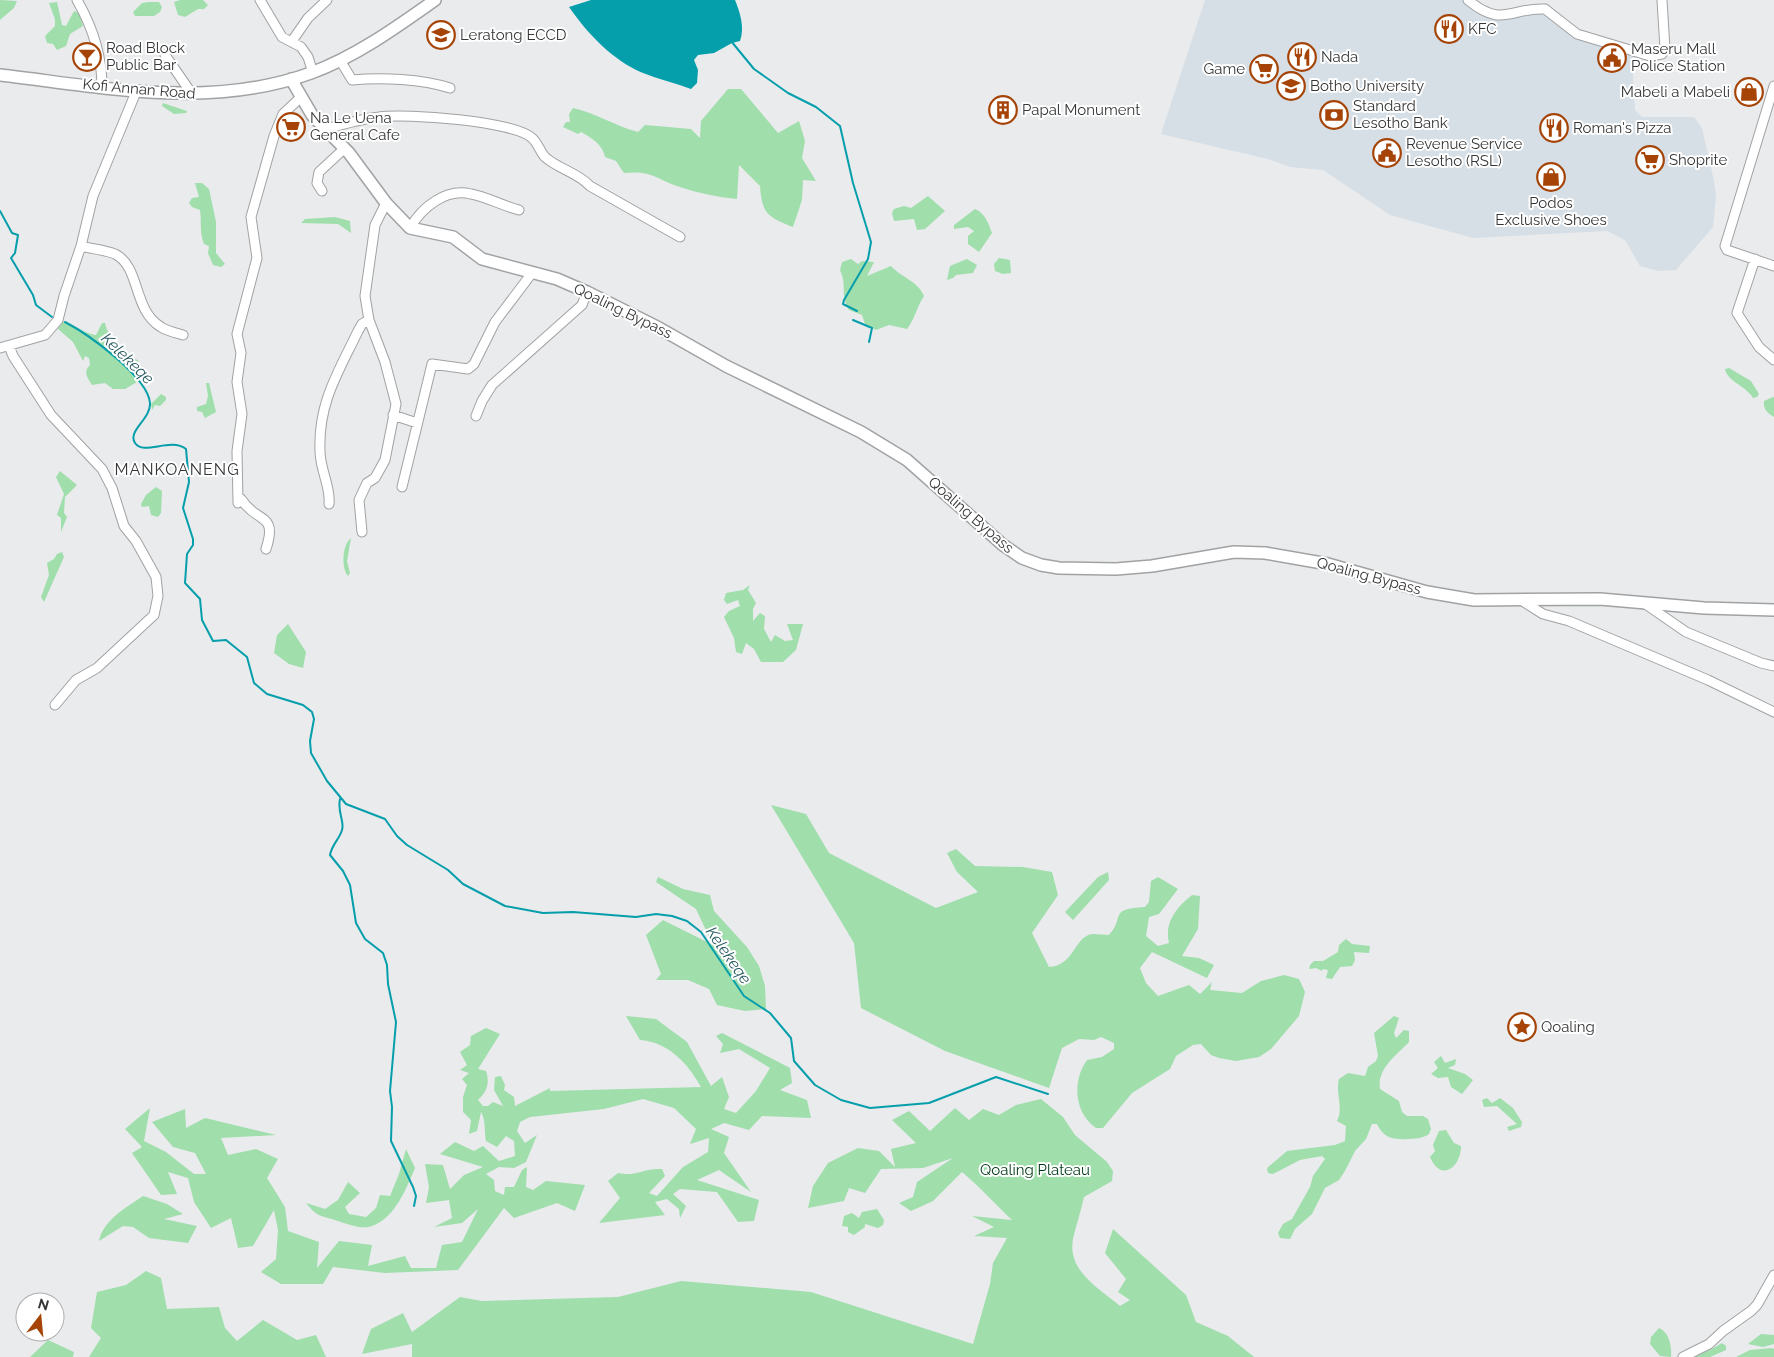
<svg xmlns="http://www.w3.org/2000/svg" width="1774" height="1357" viewBox="0 0 1774 1357" font-family="Raleway,sans-serif">
<style>
.built{fill:#d6dfe6}
.green{fill:#a0deac}
.water{fill:#059eab}
.lines{fill:none;stroke-linecap:round;stroke-linejoin:round}
.stream{stroke:#059eab;stroke-width:2}
.minor-casing{stroke:#a0a2a4;stroke-width:11}
.major-casing{stroke:#a0a2a4;stroke-width:14}
.minor{stroke:#fff;stroke-width:9}
.major{stroke:#fff;stroke-width:11}
.labels{text-anchor:middle;stroke-width:4;stroke-linejoin:round;paint-order:stroke}
.poi-label{font-size:15px;fill:#353637;stroke:#fff;text-anchor:start}
.street-label{font-size:15px;fill:#353637;stroke:#fff}
.park-label{font-size:15px;fill:#003915;stroke:#fff}
.water-label{font-size:16px;font-style:italic;fill:#25595e;stroke:#fff}
.neighbourhood-label{font-size:16px;letter-spacing:1px;fill:#353637;stroke:#fff}
</style>
<rect width="100%" height="100%" fill="#e9ebed"/>
<path class="built" d="M1205,0H1471L1502,15L1547,3L1573,29L1640,47L1632,59L1635,110L1642,117H1694L1702,128L1714,181L1716,196L1713,227L1676,270L1658,271L1640,266L1625,240L1607,231L1473,238L1390,215L1323,170L1290,167L1268,159L1161,134Z"/>
<path class="green" d="M0,0L17,1L14,8L0,20Z
M180,0H203L208,5L204,9H198L185,17L178,15L174,2Z
M57,2L62,25L66,26L74,11L79,13L83,26L70,34L66,46L57,50L53,44L47,43L45,36L55,26V19L49,3Z
M149,2H159L162,7L160,12L154,16H135L133,12L142,3Z
M728,89H741L778,133L799,121L805,141L802,158L816,181L803,180L802,200L793,227C768,217 762,214 760,186L739,165L737,199C717,197 698,193 680,187C656,179 652,170 624,173L616,161L605,157C603,145 592,138 581,132L578,134L563,127L566,122H570L569,114L573,108C596,113 615,126 638,132L645,125L691,129L700,138L701,121Z
M163,103L187,111L186,113L174,114L162,106Z
M195,183H202L209,189L216,222V253L225,264L221,267L213,265L208,253L209,246L204,244C199,231 202,223 200,210L192,207L189,203L192,198L199,197Z
M928,196L945,211L925,229L917,230L914,219L894,221L892,213L894,209L904,206L911,208Z
M975,209C986,214 988,223 992,233L979,252L968,244V236L974,231L968,227L954,229V225Z
M335,217L350,221L351,233L338,224L301,223L305,219Z
M999,258L1010,260L1011,273L1003,274L995,271L994,264Z
M851,259L858,264L862,261L874,262L867,276L891,266C902,278 918,281 924,296C917,306 915,319 907,329L889,325L876,330L865,324L862,315L849,310C839,292 848,288 840,270L842,262Z
M967,259L977,265L973,273L956,275L953,278L947,280L950,266Z
M62,321C74,324 85,334 96,335L102,323H105L107,330L111,334L110,339L114,346L139,361L134,372L137,382L125,389H113L105,383L92,385C87,377 83,372 90,365L89,358L85,356L83,361L73,342L58,329Z
M1729,368L1751,381L1759,394L1757,397L1753,398C1746,386 1727,381 1725,369Z
M206,383H209L216,412L205,418L202,412L197,411V407L206,404L208,396Z
M161,394L166,397V400L160,406L155,405L152,410L151,404Z
M1773,397H1774V417C1768,413 1763,410 1764,401Z
M60,471L77,485L65,497L64,513L67,517L61,532V518L57,515L64,494L56,477Z
M156,487L162,491L161,513L158,517L151,515L149,506L142,507L141,504L146,495Z
M351,538L347,561L350,573L348,576C341,568 342,545 351,538Z
M62,552L64,557L44,602L41,597L49,575L47,563L54,559L57,554Z
M750,585L748,590L756,603L753,609V621L760,613L765,616L764,629L771,642L775,635L785,641L793,640L787,624H803L796,650L783,662H761L754,649L746,643L742,654L736,652L734,638L724,617L729,611L740,606L738,600L727,604L724,600L726,593L743,590Z
M288,624L306,652L303,668L289,664L274,653L277,635Z
M771,805L806,814L829,853L936,908L978,892L957,872L947,853L956,849L975,866L1023,867L1052,872L1058,895L1032,933L1049,967C1074,966 1074,937 1092,934C1098,934 1104,935 1109,935C1126,917 1107,909 1145,907L1149,902L1151,881L1158,877L1178,889L1159,914L1149,917L1146,936L1158,946L1169,943C1164,922 1177,907 1192,895L1200,896L1198,929L1182,956L1199,958L1214,965L1207,978L1152,952L1140,968L1146,983L1158,996L1189,985L1200,994L1212,982L1210,990L1242,993L1261,981L1284,975L1299,979L1305,992L1299,1016L1271,1049L1259,1057L1236,1061L1219,1058L1211,1055L1201,1044L1193,1045L1176,1056L1170,1069L1132,1093L1103,1128H1096C1074,1113 1072,1081 1087,1060L1102,1057L1114,1049V1043L1101,1037L1094,1040L1079,1039L1062,1048L1049,1088L945,1051L861,1008L854,943Z
M1108,872L1109,880L1073,920L1065,912L1098,877Z
M658,877L683,889L710,895L714,911L747,947L759,966L765,986L766,1009L745,1011L717,1005L709,989L688,980H656L661,974L646,935L663,920L713,945L696,909L656,882Z
M1346,939L1352,944L1370,946L1369,953L1354,952L1355,960L1352,966L1340,967L1332,979L1326,978L1328,970L1323,969L1322,971L1316,968L1309,969L1310,965L1314,961H1323L1338,952L1339,945Z
M626,1016L656,1019L687,1042L711,1086L722,1077L729,1097L724,1109L736,1113L756,1091L770,1068L739,1049L720,1053L723,1044L716,1036L722,1033L790,1068L792,1083L780,1090L807,1100L811,1118L762,1116L749,1130L724,1123L711,1129L729,1137L724,1153L751,1192L719,1170L697,1180L759,1200L754,1221L738,1222L717,1192L680,1189L673,1194L686,1206L680,1218L679,1209L667,1199L655,1202L665,1215L599,1223L620,1198L608,1181L618,1173C637,1177 643,1168 662,1169L665,1176L649,1193L657,1196L683,1167L708,1152L709,1138L690,1144L696,1129L674,1108L643,1099L604,1109L530,1117L520,1122L517,1131L525,1143L537,1135L526,1162L514,1168L499,1167L486,1174L494,1180L495,1191L504,1195L505,1187H514L522,1170L527,1167L526,1187L533,1190L546,1181L585,1185L575,1211L557,1203L514,1218L504,1208L458,1270L385,1273L333,1267L323,1284H281L261,1272L276,1259L278,1230L274,1210L253,1246L238,1248L231,1218L211,1228L194,1202L188,1178L168,1172L177,1194L161,1195L132,1153L142,1147L125,1129L150,1108L144,1141L166,1152L194,1174H206L195,1153L173,1147L152,1122L185,1109L186,1128L205,1118L276,1135L221,1138L228,1155L256,1149L278,1159L267,1178L285,1207L288,1231L319,1242L317,1268L339,1241L372,1245L368,1266L405,1256L411,1268H436L442,1245L462,1242L478,1209L462,1223L434,1227L452,1218L449,1200L426,1203L429,1187L425,1164L443,1165L450,1189L464,1175L483,1167L440,1154L455,1142L474,1151L483,1146L499,1161L515,1156L514,1141L506,1136L497,1147L486,1141C484,1131 486,1120 481,1112L477,1131L469,1134L471,1120L463,1112V1097L467,1085L462,1079L469,1073L460,1070L467,1065L460,1052L470,1045L471,1036L486,1028L500,1034L478,1069L486,1071C490,1083 487,1092 478,1100L483,1106H488L493,1102L503,1106L494,1090L495,1077L501,1076L505,1085L504,1090L514,1097L515,1106L550,1088V1091L701,1087C688,1064 669,1042 640,1040Z
M1394,1016L1399,1018L1394,1033L1396,1038L1404,1030L1409,1031V1042C1396,1056 1377,1068 1380,1089L1399,1101L1402,1112L1407,1116H1423L1428,1119L1431,1129L1429,1134C1422,1140 1395,1141 1387,1136C1382,1133 1379,1128 1377,1124H1372L1366,1139L1355,1151L1345,1171L1339,1180L1325,1188L1312,1214L1295,1229L1290,1239L1280,1238L1278,1233L1283,1224L1292,1219L1310,1187L1313,1176L1325,1159L1322,1156L1300,1160L1273,1174L1268,1173L1267,1168L1287,1151L1335,1145L1345,1141L1346,1126L1337,1121C1344,1108 1335,1092 1339,1079L1348,1073L1365,1076L1368,1067L1376,1061L1378,1056L1374,1033Z
M1441,1056L1445,1063L1456,1059L1455,1065L1448,1068L1465,1074L1473,1080L1462,1094L1451,1087L1448,1077L1438,1078L1431,1074L1438,1068L1434,1062Z
M1487,1098L1492,1103L1500,1098L1513,1108L1522,1122L1521,1127L1509,1131L1507,1127L1517,1124L1497,1106L1484,1107L1482,1100Z
M1041,1099L1063,1117L1075,1135L1107,1162L1113,1171L1112,1181L1084,1197C1081,1211 1076,1225 1073,1239C1067,1271 1099,1288 1120,1306L1130,1300L1118,1292L1126,1279L1105,1253L1113,1229L1186,1295L1196,1322L1228,1336L1254,1357H412V1344L362,1354L371,1329L403,1313L412,1332L460,1297L482,1301L618,1297L681,1281L811,1292L973,1344L990,1284L993,1263L1007,1238L974,1236L994,1227L972,1216L1012,1220C995,1204 980,1187 962,1172L933,1201L911,1211L899,1203L913,1197L917,1182L953,1158L923,1168L881,1169L865,1193L849,1188L844,1201L808,1208L813,1186L828,1163L858,1148L879,1151L895,1167L891,1149L916,1143L892,1120L909,1111L930,1131L955,1108L969,1120L983,1109L999,1115L1016,1105Z
M1446,1130L1454,1143L1461,1146C1461,1167 1441,1183 1430,1157L1435,1151L1433,1145L1439,1131Z
M406,1149L415,1168C406,1189 395,1218 372,1226C363,1230 347,1224 338,1221C320,1215 318,1218 306,1203L325,1209L338,1200L348,1182L360,1193L345,1207L349,1214L366,1217L376,1208L380,1195L390,1196L399,1174Z
M143,1196L167,1204L183,1214L164,1219L197,1226L188,1243L149,1238L133,1227L123,1226L99,1241C103,1220 127,1207 143,1196Z
M877,1209L884,1220L883,1225L878,1228L865,1224V1227L854,1235L848,1232V1227L842,1226L844,1216L852,1213L859,1218L862,1212Z
M146,1271L161,1278L167,1309L219,1307L225,1328L237,1341L263,1320L297,1340L316,1335L326,1357H89L101,1338L91,1328L97,1292L126,1285Z
M1659,1328C1669,1332 1672,1346 1671,1357L1660,1356L1650,1344L1651,1337Z
M1761,1334L1774,1335V1344L1763,1347L1748,1344Z
M48,1340L74,1352L73,1357H30Z
M1722,1343L1726,1346V1350L1710,1357H1686L1710,1350Z
M1772,1348L1774,1349V1357H1736L1750,1350Z"/>
<path class="water" d="M591,0H735C740,12 745,28 740,41L732,43L714,53L698,55L694,60L698,70L697,83L691,89C675,83 658,79 643,73C612,60 588,34 569,7Z"/>
<g class="lines">
<path class="stream" d="M731,41L754,69L788,93L816,107L840,126L853,183L871,242L868,259L844,300L843,304L857,311
M0,211L12,233L18,235L15,253L11,258L33,295L36,305L52,317
M853,320L872,328L869,342
M65,322C88,334 148,377 150,403C151,419 127,431 135,443C144,456 170,437 186,449L189,482L183,508L193,539V545L187,554L185,583L200,599L202,620L213,641L226,640L247,657L254,683L267,694L303,705L312,712L314,719L310,741L311,753L327,781L346,804L385,819L397,836L407,845L448,870L463,884L505,906L543,913L573,912L636,917L656,914L672,916L687,921L701,932L744,996L770,1013L791,1038L794,1061L815,1085L841,1100L870,1108L929,1103L996,1077L1048,1094
M340,799C337,813 345,821 342,830C339,840 332,844 330,855L343,871L350,885L356,923L365,939L383,953L387,965L388,984L396,1022L390,1091L392,1107L391,1141L413,1187L416,1196L414,1206"/>
<defs>
<path id="minor" d="M77,0C92,26 102,57 102,87
M260,0L282,37L301,47L308,57L313,73
M1468,0C1503,29 1511,7 1545,9L1577,34L1650,56L1662,54L1665,49L1662,0
M292,41L308,18L327,0
M165,55L192,94
M343,65L352,80C381,77 422,79 450,88
M1774,86L1725,246L1727,250L1774,266
M326,129C343,124 361,119 379,117C405,113 514,121 532,138C538,143 540,152 545,157C558,169 577,172 590,186L680,237
M322,191L317,183L319,172L345,148
M410,228C422,207 446,188 471,194C487,197 503,206 519,210
M81,246C92,249 105,250 115,254C141,267 132,309 161,327C167,331 176,333 183,335
M1755,259L1737,313L1759,347L1774,360
M9,346L13,356L51,415L102,469L112,488L124,526L136,541L156,577L158,596L154,615L97,668L76,680L55,705
M0,348L45,335L58,320L64,296L81,246L93,196L136,92
M393,415L417,423
M476,416L482,401L492,385L582,305L587,292
M402,487L432,364L468,369L474,364L495,322L532,273
M238,498L241,499C257,524 278,512 266,549
M238,503L237,451L242,414L237,382L241,353L237,334L257,258L251,217L274,136L283,114L300,98
M329,504C331,487 320,470 320,451C318,403 338,373 358,331L362,324L369,320
M362,532L359,500L367,483L375,478L385,460L396,404L385,362L369,320L365,296L375,225L386,203
M1521,600L1543,614L1569,621L1708,680L1774,712
M1644,603L1686,632L1761,663L1774,666
M1683,1357L1709,1344L1723,1331L1751,1311L1757,1305L1774,1275"/>
<path id="major" d="M0,75C104,87 209,110 311,73C355,57 397,27 435,0
M291,79L312,115L349,153L386,203L410,228L453,237L482,259L557,279L587,292L659,328L726,366L861,432L907,460L1003,545L1022,558L1041,565L1059,568L1116,569L1152,566L1234,552L1265,553L1328,564L1427,592L1474,600L1600,599L1704,608L1774,610"/>
</defs>
<use href="#minor" class="minor-casing"/>
<use href="#major" class="major-casing"/>
<use href="#minor" class="minor"/>
<use href="#major" class="major"/>
</g>
<defs>
<symbol id="restaurant-ring" viewBox="-11 -11 22 22"><circle r="9.5" fill="#fff" stroke="#a64407" stroke-width="1.5"/><path d="M-5-6h1v4h1v-4h1v4h1v-4h1v5L-1.5 .5V6h-2V.5L-5-1ZM5-6V6H3V1.5H1.5Q1.5-4 5-6Z" fill="#a64407"/></symbol>
<symbol id="school-ring" viewBox="-11 -11 22 22"><circle r="9.5" fill="#fff" stroke="#a64407" stroke-width="1.5"/><path d="M0-5L7-2L0 1L-7-2ZM-4 1L0 2.5L4 1V4Q0 6-4 4Z" fill="#a64407"/></symbol>
<symbol id="bar-ring" viewBox="-11 -11 22 22"><circle r="9.5" fill="#fff" stroke="#a64407" stroke-width="1.5"/><path d="M-6-5H6L.8 .8V4.5H3.5V6h-7V4.5H-.8V.8Z" fill="#a64407"/></symbol>
<symbol id="civic-ring" viewBox="-11 -11 22 22"><circle r="9.5" fill="#fff" stroke="#a64407" stroke-width="1.5"/><path d="M-.6-6.5H3V-4.5H.6V-3L4-1V1h2V6H-6V1h2V-1L-.6-3ZM-1.2 2.5V6h2.4V2.5Z" fill="#a64407"/></symbol>
<symbol id="supermarket-ring" viewBox="-11 -11 22 22"><circle r="9.5" fill="#fff" stroke="#a64407" stroke-width="1.5"/><path d="M-6-5.5h2.5l.6 2H6L4.5 2H-2.5L-4.4-4H-6ZM-1.5 3.2a1.3 1.3 0 1 0 .1 0ZM3 3.2a1.3 1.3 0 1 0 .1 0Z" fill="#a64407"/></symbol>
<symbol id="university-ring" viewBox="-11 -11 22 22"><circle r="9.5" fill="#fff" stroke="#a64407" stroke-width="1.5"/><path d="M0-5L7-2L0 1L-7-2ZM-4 1L0 2.5L4 1V4Q0 6-4 4Z" fill="#a64407"/></symbol>
<symbol id="shop-ring" viewBox="-11 -11 22 22"><circle r="9.5" fill="#fff" stroke="#a64407" stroke-width="1.5"/><path d="M-5-2.5h2.3a2.7 3.5 0 0 1 5.4 0H5L5.5 6h-11ZM-1.5-2.5h3a1.5 2.3 0 0 0-3 0Z" fill="#a64407"/></symbol>
<symbol id="building-ring" viewBox="-11 -11 22 22"><circle r="9.5" fill="#fff" stroke="#a64407" stroke-width="1.5"/><path d="M-4-6H4V6H1V3H-1V6H-4ZM-2.5-4.3h1.7v1.8h-1.7ZM.8-4.3h1.7v1.8H.8ZM-2.5-1h1.7V.8h-1.7ZM.8-1h1.7V.8H.8Z" fill="#a64407"/></symbol>
<symbol id="bank-ring" viewBox="-11 -11 22 22"><circle r="9.5" fill="#fff" stroke="#a64407" stroke-width="1.5"/><path d="M-6-4H6V4H-6ZM0-2.3a2.3 2.3 0 1 0 0 4.6a2.3 2.3 0 1 0 0-4.6Z" fill="#a64407"/></symbol>
<symbol id="sight-ring" viewBox="-11 -11 22 22"><circle r="9.5" fill="#fff" stroke="#a64407" stroke-width="1.5"/><path d="M0-6L1.8-2.2L6-1.7L2.9 1.2L3.7 5.4L0 3.3L-3.7 5.4L-2.9 1.2L-6-1.7L-1.8-2.2Z" fill="#a64407"/></symbol>
</defs>
<g fill-rule="evenodd">
<use href="#restaurant-ring" x="1433" y="13" width="32" height="32"/>
<use href="#school-ring" x="425" y="19" width="32" height="32"/>
<use href="#bar-ring" x="71" y="41" width="32" height="32"/>
<use href="#restaurant-ring" x="1286" y="41" width="32" height="32"/>
<use href="#civic-ring" x="1596" y="42" width="32" height="32"/>
<use href="#supermarket-ring" x="1248" y="53" width="32" height="32"/>
<use href="#university-ring" x="1275" y="70" width="32" height="32"/>
<use href="#shop-ring" x="1733" y="76" width="32" height="32"/>
<use href="#building-ring" x="987" y="94" width="32" height="32"/>
<use href="#bank-ring" x="1318" y="99" width="32" height="32"/>
<use href="#supermarket-ring" x="275" y="111" width="32" height="32"/>
<use href="#restaurant-ring" x="1538" y="112" width="32" height="32"/>
<use href="#civic-ring" x="1371" y="137" width="32" height="32"/>
<use href="#supermarket-ring" x="1634" y="144" width="32" height="32"/>
<use href="#shop-ring" x="1535" y="161" width="32" height="32"/>
<use href="#sight-ring" x="1506" y="1011" width="32" height="32"/>
</g>
<g class="labels">
<g class="poi-label">
<text x="1468" y="34">KFC</text>
<text x="460" y="40">Leratong ECCD</text>
<text x="106" y="53">Road Block<tspan x="106" dy="17">Public Bar</tspan></text>
<text x="1631" y="54">Maseru Mall<tspan x="1631" dy="17">Police Station</tspan></text>
<text x="1321" y="62">Nada</text>
<text x="1245" y="74" text-anchor="end">Game</text>
<text x="1310" y="91">Botho University</text>
<text x="1730" y="97" text-anchor="end">Mabeli a Mabeli</text>
<text x="1353" y="111">Standard<tspan x="1353" dy="17">Lesotho Bank</tspan></text>
<text x="1022" y="115">Papal Monument</text>
<text x="310" y="123">Na Le Uena<tspan x="310" dy="17">General Cafe</tspan></text>
<text x="1573" y="133">Roman's Pizza</text>
<text x="1406" y="149">Revenue Service<tspan x="1406" dy="17">Lesotho (RSL)</tspan></text>
<text x="1669" y="165">Shoprite</text>
<text x="1551" y="208" text-anchor="middle">Podos<tspan x="1551" dy="17">Exclusive Shoes</tspan></text>
<text x="1541" y="1032">Qoaling</text>
</g>
<g class="street-label">
<text transform="translate(139 89) rotate(5)" y="5">Kofi Annan Road</text>
<text transform="translate(623 311) rotate(26)" y="5">Qoaling Bypass</text>
<text transform="translate(971 515) rotate(41)" y="5">Qoaling Bypass</text>
<text transform="translate(1369 576) rotate(15)" y="5">Qoaling Bypass</text>
</g>
<g class="park-label">
<text x="1035" y="1175">Qoaling Plateau</text>
</g>
<g class="water-label">
<text transform="translate(128 358) rotate(44)" y="6">Kelekeqe</text>
<text transform="translate(729 955) rotate(55)" y="6">Kelekeqe</text>
</g>
<g class="neighbourhood-label">
<text x="177" y="475">MANKOANENG</text>
</g>
</g>
<g transform="translate(40 1317) rotate(16)"><circle r="24" fill="#ffffff" stroke="#aeafaf"/>
<path d="M0-4L9 19L0 12L-9 19Z" fill="#a64407"/>
<text y="-8" font-size="14" font-weight="bold" text-anchor="middle" fill="#353637">N</text>
</g>
</svg>
